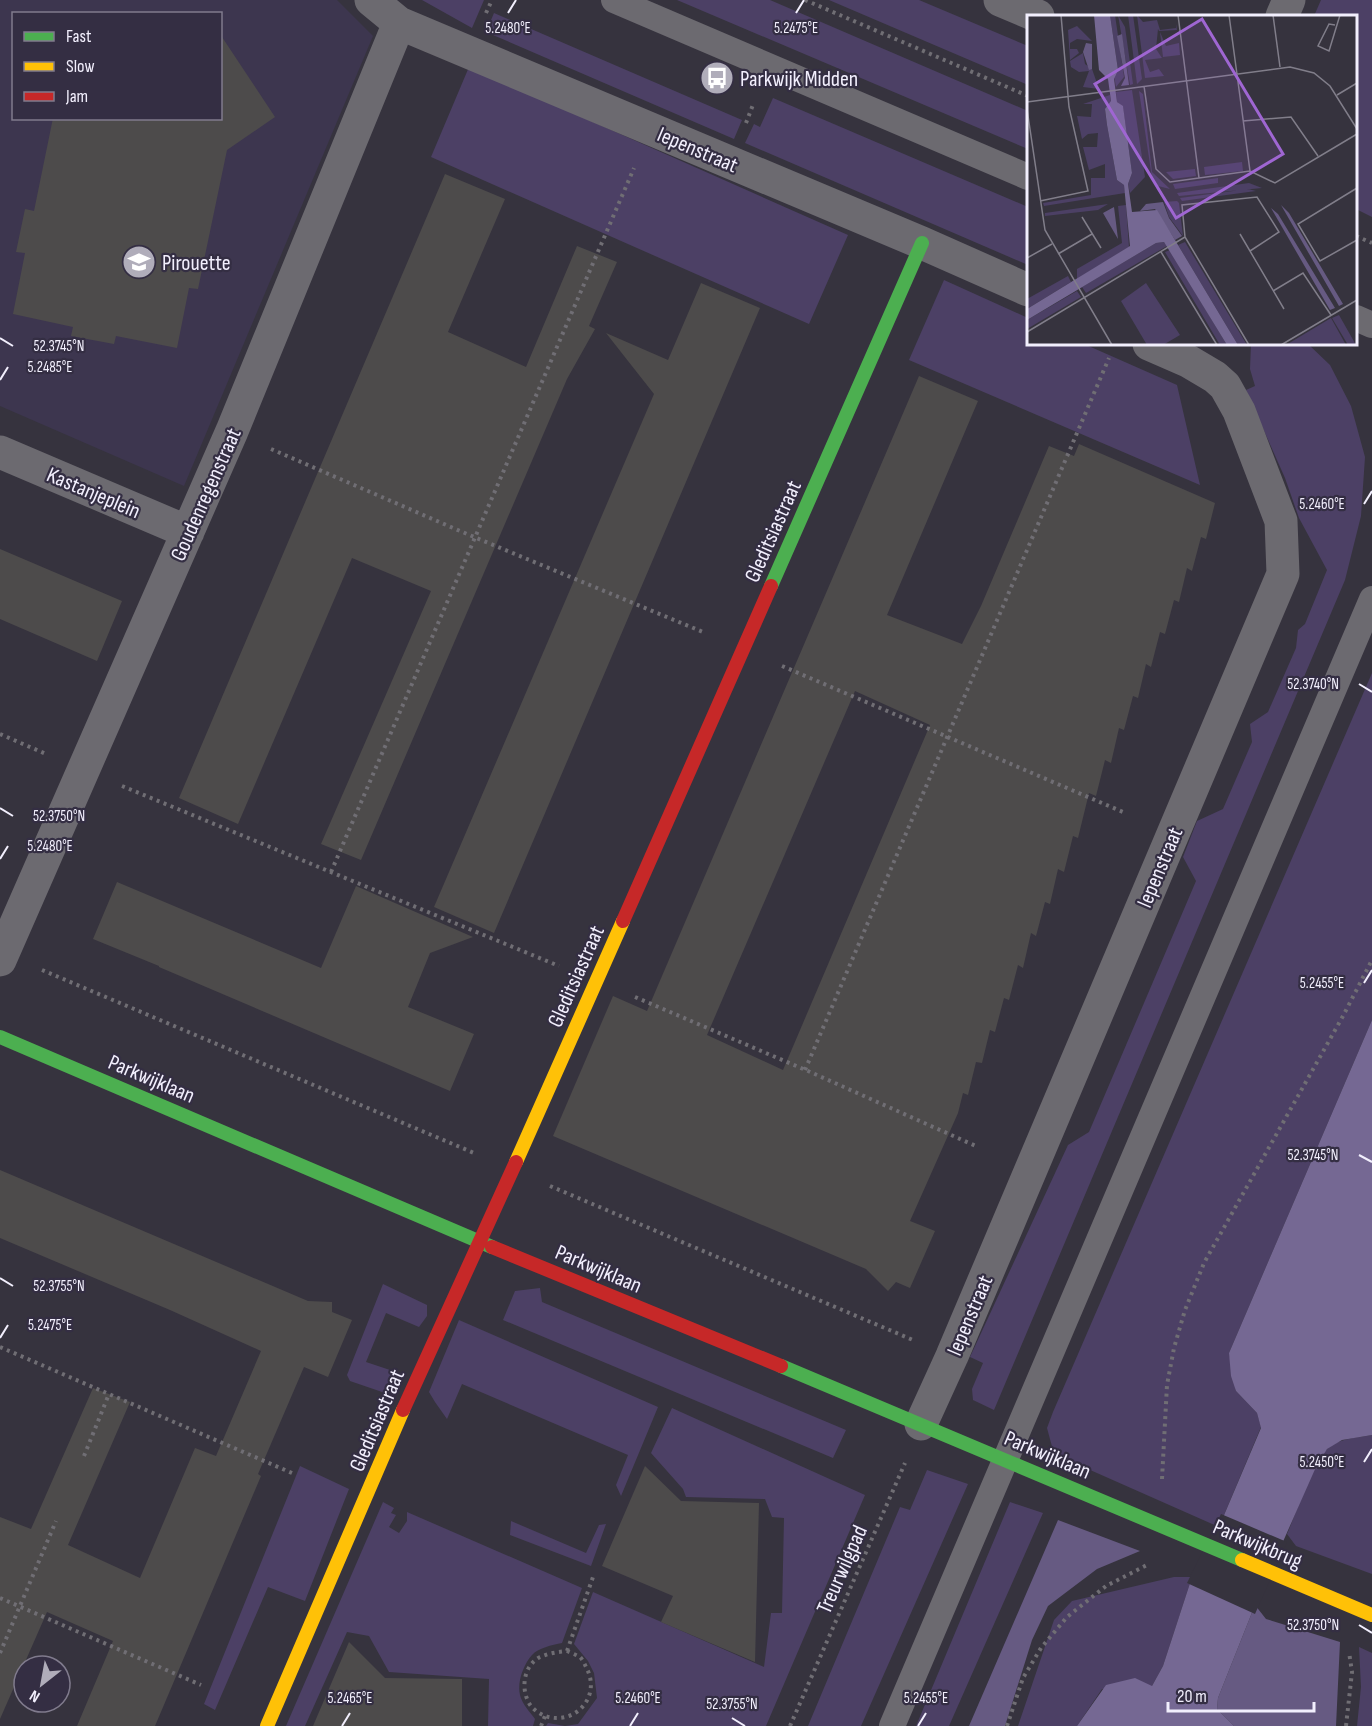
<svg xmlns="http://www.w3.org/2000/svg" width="1372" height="1726" viewBox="0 0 1372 1726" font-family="'Sofia Sans Condensed',sans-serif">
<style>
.built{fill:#3d364f;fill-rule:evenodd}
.green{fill:#4c4065}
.forest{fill:#665a82}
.water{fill:#756893}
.pier{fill:#36333e}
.building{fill:#4d4b4b;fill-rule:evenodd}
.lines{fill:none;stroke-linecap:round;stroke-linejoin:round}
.path{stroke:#706e74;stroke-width:4;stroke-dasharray:3 4.5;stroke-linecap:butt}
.lane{stroke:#6c6a70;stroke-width:26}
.street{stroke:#6c6a70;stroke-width:33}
.fast{stroke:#4caf50;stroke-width:14}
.slow{stroke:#ffc107;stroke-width:14}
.jam{stroke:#c62828;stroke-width:14}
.ticks{fill:none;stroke:#f2effd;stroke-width:2}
.labels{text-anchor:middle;stroke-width:4.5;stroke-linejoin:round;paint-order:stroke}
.poi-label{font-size:22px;fill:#f2effd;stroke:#342e43;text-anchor:start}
.street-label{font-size:22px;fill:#f2effd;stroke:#342e43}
.inset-road{fill:none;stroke:#817e8a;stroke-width:1.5}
.view{fill:#9f66d2;fill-opacity:0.15;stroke:#9f66d2;stroke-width:3}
.inset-edge{fill:none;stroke:#f2effd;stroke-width:3}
.ticks-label{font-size:15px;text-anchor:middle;fill:#f2effd;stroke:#342e43;stroke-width:4.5;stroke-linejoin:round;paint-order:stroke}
</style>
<rect width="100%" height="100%" fill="#36333e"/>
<path class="built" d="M0,0H337L373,36L184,486L0,406ZM14,14H220V118H14Z"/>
<path class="green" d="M422,0H484L472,28Z
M677,0H770L1028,111V149Z
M829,0H919L1028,46V85Z
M1321,0H1372V217L1356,209V16H1314Z
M494,13L742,120L734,139L486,32Z
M469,67L848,235L809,324L431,157Z
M773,98L1028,207V265L745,143L754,124L760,127Z
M944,280L1028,318V344H1084L1177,385L1200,485L909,360Z
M1251,344H1308L1330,365L1351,406L1365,457L1361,516L1345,580L994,1410L973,1400L972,1389L983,1363L970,1357L1068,1145L1089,1132L1196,881L1183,857L1197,821L1223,809L1252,742L1250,724L1268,712L1296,648L1298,630L1305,624L1327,570L1299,518L1285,478L1246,390L1255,386L1250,369Z
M1372,673V1020L1229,1353L1236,1391L1257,1413L1261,1427L1219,1527L1054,1454L1047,1428L1053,1412Z
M383,1284L427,1305V1316L419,1327L386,1313L366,1362L396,1372L398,1382L393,1390L385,1393L350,1381L347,1375Z
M540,1288L542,1302L846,1430L833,1458L503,1320L515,1291Z
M459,1320L658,1407L621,1496L616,1485L628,1455L462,1384L447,1419L435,1402L429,1392Z
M672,1408L865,1495L766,1726H546L548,1723L565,1726L578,1724L597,1698L594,1673L588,1661L574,1644L593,1592L764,1667L771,1613H782L784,1518L772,1517L765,1499L686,1497L683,1489L651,1453Z
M1372,1435V1574L1296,1546L1287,1534C1295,1516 1315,1460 1327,1449C1339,1438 1357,1438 1372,1435Z
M300,1466L349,1489L305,1601L268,1587L215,1710L204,1704Z
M927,1470L968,1484L861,1726H808L900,1507L910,1510Z
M383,1502L394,1508L391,1513L396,1515L389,1527L399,1533L407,1521V1512L582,1588L562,1643C552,1645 538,1648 532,1655C523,1665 517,1683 520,1695C522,1704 530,1712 535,1719L533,1726H488L489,1679L389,1672L369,1636L347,1632L305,1726H286Z
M1010,1502L1043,1513L949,1726H916Z
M511,1521L586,1553L599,1525L606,1524L591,1566L510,1535Z
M1174,1577H1192L1163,1666L1152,1686L1102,1689L1077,1726H1018L1054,1620L1072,1601Z
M1359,1647L1372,1653V1726H1357L1361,1687Z"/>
<path class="forest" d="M1058,1520L1140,1551L1097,1569L1048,1606L1032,1640L1005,1726H969Z
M1255,1605L1266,1619L1340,1642L1336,1726H1234L1217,1709L1218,1698Z"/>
<path class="water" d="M1372,1020V1435L1342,1440L1327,1449L1316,1467L1255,1605L1218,1698L1217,1709L1234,1726H1077L1106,1685L1135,1678L1152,1686L1163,1666L1192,1577L1219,1527L1261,1428L1257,1413L1236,1391L1231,1376L1229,1353Z"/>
<path class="pier" d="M1221,1514L1287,1542L1255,1614L1187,1583Z"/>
<path class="building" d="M220,34L275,117L227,150L198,289L189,288L177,348L116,336L114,344L71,336L73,327L13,314L25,253L16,252L25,209L34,211L53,118H220Z
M445,174L505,199L448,332L526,367L577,246L617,262L589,326L595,329L567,379L361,860L321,844L431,591L352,558L238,824L179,798Z
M701,283L760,308L494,933L434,907L654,394L606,333L668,360Z
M919,376L978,401L887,615L962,644L981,606L1049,446L1074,456L1079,444L1215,503L1206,539L1201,537L1192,571L1187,568L1179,602L1174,600L1165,634L1160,632L1151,667L1146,664L1138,698L1133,696L1124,730L1119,728L1111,763L1105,760L1096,796L1089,793L1078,838L1073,836L1064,872L1058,869L1050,904L1045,902L1036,936L1031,933L1023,968L1018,965L1009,1000L1004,998L995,1032L990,1030L982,1063L976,1062L968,1095L963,1093L958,1113L910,1221L935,1231L910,1288L896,1282L888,1291L866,1269L553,1136L613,996L647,1011ZM855,691L930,725L783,1070L707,1035Z
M0,549L122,601L97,661L0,619Z
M117,882L321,968L356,886L473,937L430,953L408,1007L474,1034L450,1091L159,967V966L93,939Z
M0,1170L308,1301L332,1302V1312L352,1320L328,1377L304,1367L258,1474L261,1476L155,1726H77L113,1641L47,1612L0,1719V1517L31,1529L93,1388L130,1402L68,1545L140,1578L195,1448L216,1456L261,1351L170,1310L0,1238Z
M645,1466L681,1501L759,1503L755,1662L661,1622L673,1596L602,1566Z
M349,1642L385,1678L462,1679V1726H313Z"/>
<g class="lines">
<path class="path" d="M805,0L1028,96
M486,13L492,0
M746,123L754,102
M1356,236L1372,243
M271,449L474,537L703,632
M782,666L1123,812
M0,734L46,754
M122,786L559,966
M331,872L634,168
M42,970L474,1153
M635,997L808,1071L978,1147
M805,1070L1109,358
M550,1186L913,1340
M0,1347L292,1473
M84,1456L109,1394
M1162,1479L1167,1385L1174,1348L1185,1310L1204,1263L1343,1016L1372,960
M0,1598L201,1685
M567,1651C571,1653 577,1655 580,1657C583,1660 585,1665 587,1669C601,1697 575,1726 545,1716C538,1713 531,1708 528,1701C521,1687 524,1665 540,1657C549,1653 558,1652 567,1651Z
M567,1651L593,1577
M0,1653L56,1521
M541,1726L545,1716
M790,1726L905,1463
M1007,1726L1023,1678L1041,1648L1067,1617L1106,1586L1147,1565
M1346,1726L1352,1672L1349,1652"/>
<path class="lane" d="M614,0L1028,177
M1356,318L1372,325
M892,1726L1372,599"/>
<path class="street" d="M371,0L399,23L922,243L1028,290
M1000,0L1038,16
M1282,16L1289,0
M0,452L188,532
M0,960L232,431L399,23
M921,1424L952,1356L1283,574L1281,521L1239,411L1225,386L1215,377L1188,361L1149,344"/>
<path class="fast" d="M771,586L922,243
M0,1037L492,1247
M781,1366L1242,1560"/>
<path class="slow" d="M516,1162L623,921
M1242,1560L1372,1615
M267,1726L403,1410"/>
<path class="jam" d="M623,921L771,586
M492,1247L781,1366
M403,1410L516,1162"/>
</g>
<path class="ticks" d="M508,13L516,0M796,13L804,0M0,338L13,346M0,380L8,367M1364,504L1372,491M1359,684L1372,692M0,808L13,816M0,859L8,846M1364,983L1372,970M1359,1155L1372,1162M0,1278L13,1286M0,1338L8,1325M1364,1462L1372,1449M1359,1625L1372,1633M732,1718L745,1726M342,1726L350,1713M630,1726L638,1713M918,1726L926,1713"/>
<defs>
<symbol id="bus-disc" viewBox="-11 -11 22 22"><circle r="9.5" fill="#b0adba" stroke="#342e43"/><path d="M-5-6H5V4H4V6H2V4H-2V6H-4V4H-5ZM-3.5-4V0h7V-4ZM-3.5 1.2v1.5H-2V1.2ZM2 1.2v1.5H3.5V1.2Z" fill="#fff"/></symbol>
<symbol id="school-disc" viewBox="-11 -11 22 22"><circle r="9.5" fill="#b0adba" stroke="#342e43"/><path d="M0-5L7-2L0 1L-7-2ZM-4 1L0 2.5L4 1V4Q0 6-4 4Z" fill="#fff"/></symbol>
</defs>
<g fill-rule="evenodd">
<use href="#bus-disc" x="698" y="59" width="38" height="38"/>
<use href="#school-disc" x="120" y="243" width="38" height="38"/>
</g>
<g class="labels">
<g class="poi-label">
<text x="740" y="86">Parkwijk Midden</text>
<text x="162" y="270">Pirouette</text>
</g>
<g class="street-label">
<text transform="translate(698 149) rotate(23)" y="8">Iepenstraat</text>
<text transform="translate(94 492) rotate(23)" y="8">Kastanjeplein</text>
<text transform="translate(205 494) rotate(-66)" y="8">Goudenregenstraat</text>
<text transform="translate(772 531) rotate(-66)" y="8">Gleditsiastraat</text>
<text transform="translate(1159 867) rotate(-67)" y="8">Iepenstraat</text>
<text transform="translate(575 976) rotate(-66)" y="8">Gleditsiastraat</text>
<text transform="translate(152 1078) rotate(23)" y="8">Parkwijklaan</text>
<text transform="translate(599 1268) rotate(23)" y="8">Parkwijklaan</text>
<text transform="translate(969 1315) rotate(-67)" y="8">Iepenstraat</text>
<text transform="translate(376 1420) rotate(-67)" y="8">Gleditsiastraat</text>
<text transform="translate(1048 1454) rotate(23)" y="8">Parkwijklaan</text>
<text transform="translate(1258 1543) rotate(23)" y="8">Parkwijkbrug</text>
<text transform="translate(841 1569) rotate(-66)" y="8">Treurwilgpad</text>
</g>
</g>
<g transform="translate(1027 15)">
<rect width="330" height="330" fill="#36333e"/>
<path d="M83,0H88L97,62L89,72L87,61L91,55ZM91,0L98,12L106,69L103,70ZM101,0H106L115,64L110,69ZM110,0L116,7L130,5L133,15L149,13V9L150,15L132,16L131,14L129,34L135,43L118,45L123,57L132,54L137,61L118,63ZM50,11L65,26L50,24L43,28V34H50L52,38L43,45L41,15ZM133,17L139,31L152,28L153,40L136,42ZM56,38L58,49L65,54L72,74L56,72L62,56L52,57L44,52L43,46ZM105,75L118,162L103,178L101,169L105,158L96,92L90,87L89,77ZM112,76L116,79L125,157L143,174L131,171L125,163ZM83,80L84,88L78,95L80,110L90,165L97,170L98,178L17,191L16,188L64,180V163H78V149L62,155L56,132H70L71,118L61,119L55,124L50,101L64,102L65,89H56ZM215,147L216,156L178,160L177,152ZM168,154L169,161L146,164L139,157ZM191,163V168L148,174L146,169ZM222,168L235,173L152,181L150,178ZM221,174L229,176L155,186L153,183ZM150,186L152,188L156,221L142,202L137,187ZM81,189L71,195L18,201V198ZM99,190L102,232L50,264V254L95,228L91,191ZM137,227L140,231L59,278L55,272L129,228ZM158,227L220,330H211L151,230ZM143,235L200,330H193L138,237ZM41,261L44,267L0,294V284ZM119,268L153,320L136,330H120L94,286ZM50,276L54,282L0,314V305ZM312,300L329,330H321L305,303ZM304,303L319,330H259Z" fill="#4c4065"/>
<path d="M95,19L102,70L94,71L98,63L90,21ZM59,28L65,29V54L62,55L56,37ZM136,187L142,203L155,221L148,225L128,194L113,196L119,189ZM254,190L262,198L316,289L312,291ZM87,192L91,224L76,198ZM244,193L251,199L308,293L303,295Z" fill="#665a82"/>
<path d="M67,0H83L91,55L87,64L90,87L96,91L105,158L101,169L105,197L130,195L211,330H200L137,227L129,228L0,305V294L103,231L97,170L90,165L80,110L78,94L84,86L81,64L72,55Z" fill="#756893"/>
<path class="inset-road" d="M151,0L172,163M202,0L223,156M246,0L253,52M308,10L302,9L291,31L302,36L313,0M117,71L129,154L143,167L223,156L248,168L330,119M310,80L330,68M0,87L263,52L287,58L303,71L330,114M0,94L18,215L85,330M216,106L264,102L291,141M330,173L271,209L293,246L330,225M13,186L61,176L42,92L34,0M55,202L74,233M213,219L257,294M134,237L190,330M31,239L65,219M0,243L25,229M246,276L276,258L304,300M0,317L158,222M222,330L158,222L155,190L230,182L252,217L223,236M254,330L330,285"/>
<path class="view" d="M175,4L256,139L149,203L68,69Z"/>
<rect width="330" height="330" class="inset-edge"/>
</g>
<g class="ticks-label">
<text x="508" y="33">5.2480°E</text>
<text x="796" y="33">5.2475°E</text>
<text x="59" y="351">52.3745°N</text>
<text x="50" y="372">5.2485°E</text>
<text x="1322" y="509">5.2460°E</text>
<text x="1313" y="689">52.3740°N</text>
<text x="59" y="821">52.3750°N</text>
<text x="50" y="851">5.2480°E</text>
<text x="1322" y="988">5.2455°E</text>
<text x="1313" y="1160">52.3745°N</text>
<text x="59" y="1291">52.3755°N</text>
<text x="50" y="1330">5.2475°E</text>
<text x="1322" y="1467">5.2450°E</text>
<text x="1313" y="1630">52.3750°N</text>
<text x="350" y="1703">5.2465°E</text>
<text x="638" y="1703">5.2460°E</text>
<text x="926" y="1703">5.2455°E</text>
<text x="732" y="1709">52.3755°N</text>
</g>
<rect x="12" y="12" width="210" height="108" fill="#342e43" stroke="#807b8d" stroke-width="1.5"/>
<rect x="24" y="32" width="30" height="9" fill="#4caf50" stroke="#807b8d" stroke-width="1.5"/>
<text x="66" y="42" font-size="18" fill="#f2effd">Fast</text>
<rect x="24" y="62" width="30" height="9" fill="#ffc107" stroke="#807b8d" stroke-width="1.5"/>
<text x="66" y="72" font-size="18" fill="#f2effd">Slow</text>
<rect x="24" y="92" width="30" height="9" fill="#c62828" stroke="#807b8d" stroke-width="1.5"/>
<text x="66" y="102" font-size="18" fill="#f2effd">Jam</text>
<g transform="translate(42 1684) rotate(211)"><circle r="28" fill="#342e43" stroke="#807b8d" stroke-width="1.5"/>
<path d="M0-4.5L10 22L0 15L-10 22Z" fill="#b0adba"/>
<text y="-9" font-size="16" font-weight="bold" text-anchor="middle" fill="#f2effd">N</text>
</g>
<path d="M1168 1702v9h146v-9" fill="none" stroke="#f2effd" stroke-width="3"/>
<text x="1177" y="1702" font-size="18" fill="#f2effd" stroke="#342e43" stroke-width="4.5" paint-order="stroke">20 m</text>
</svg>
